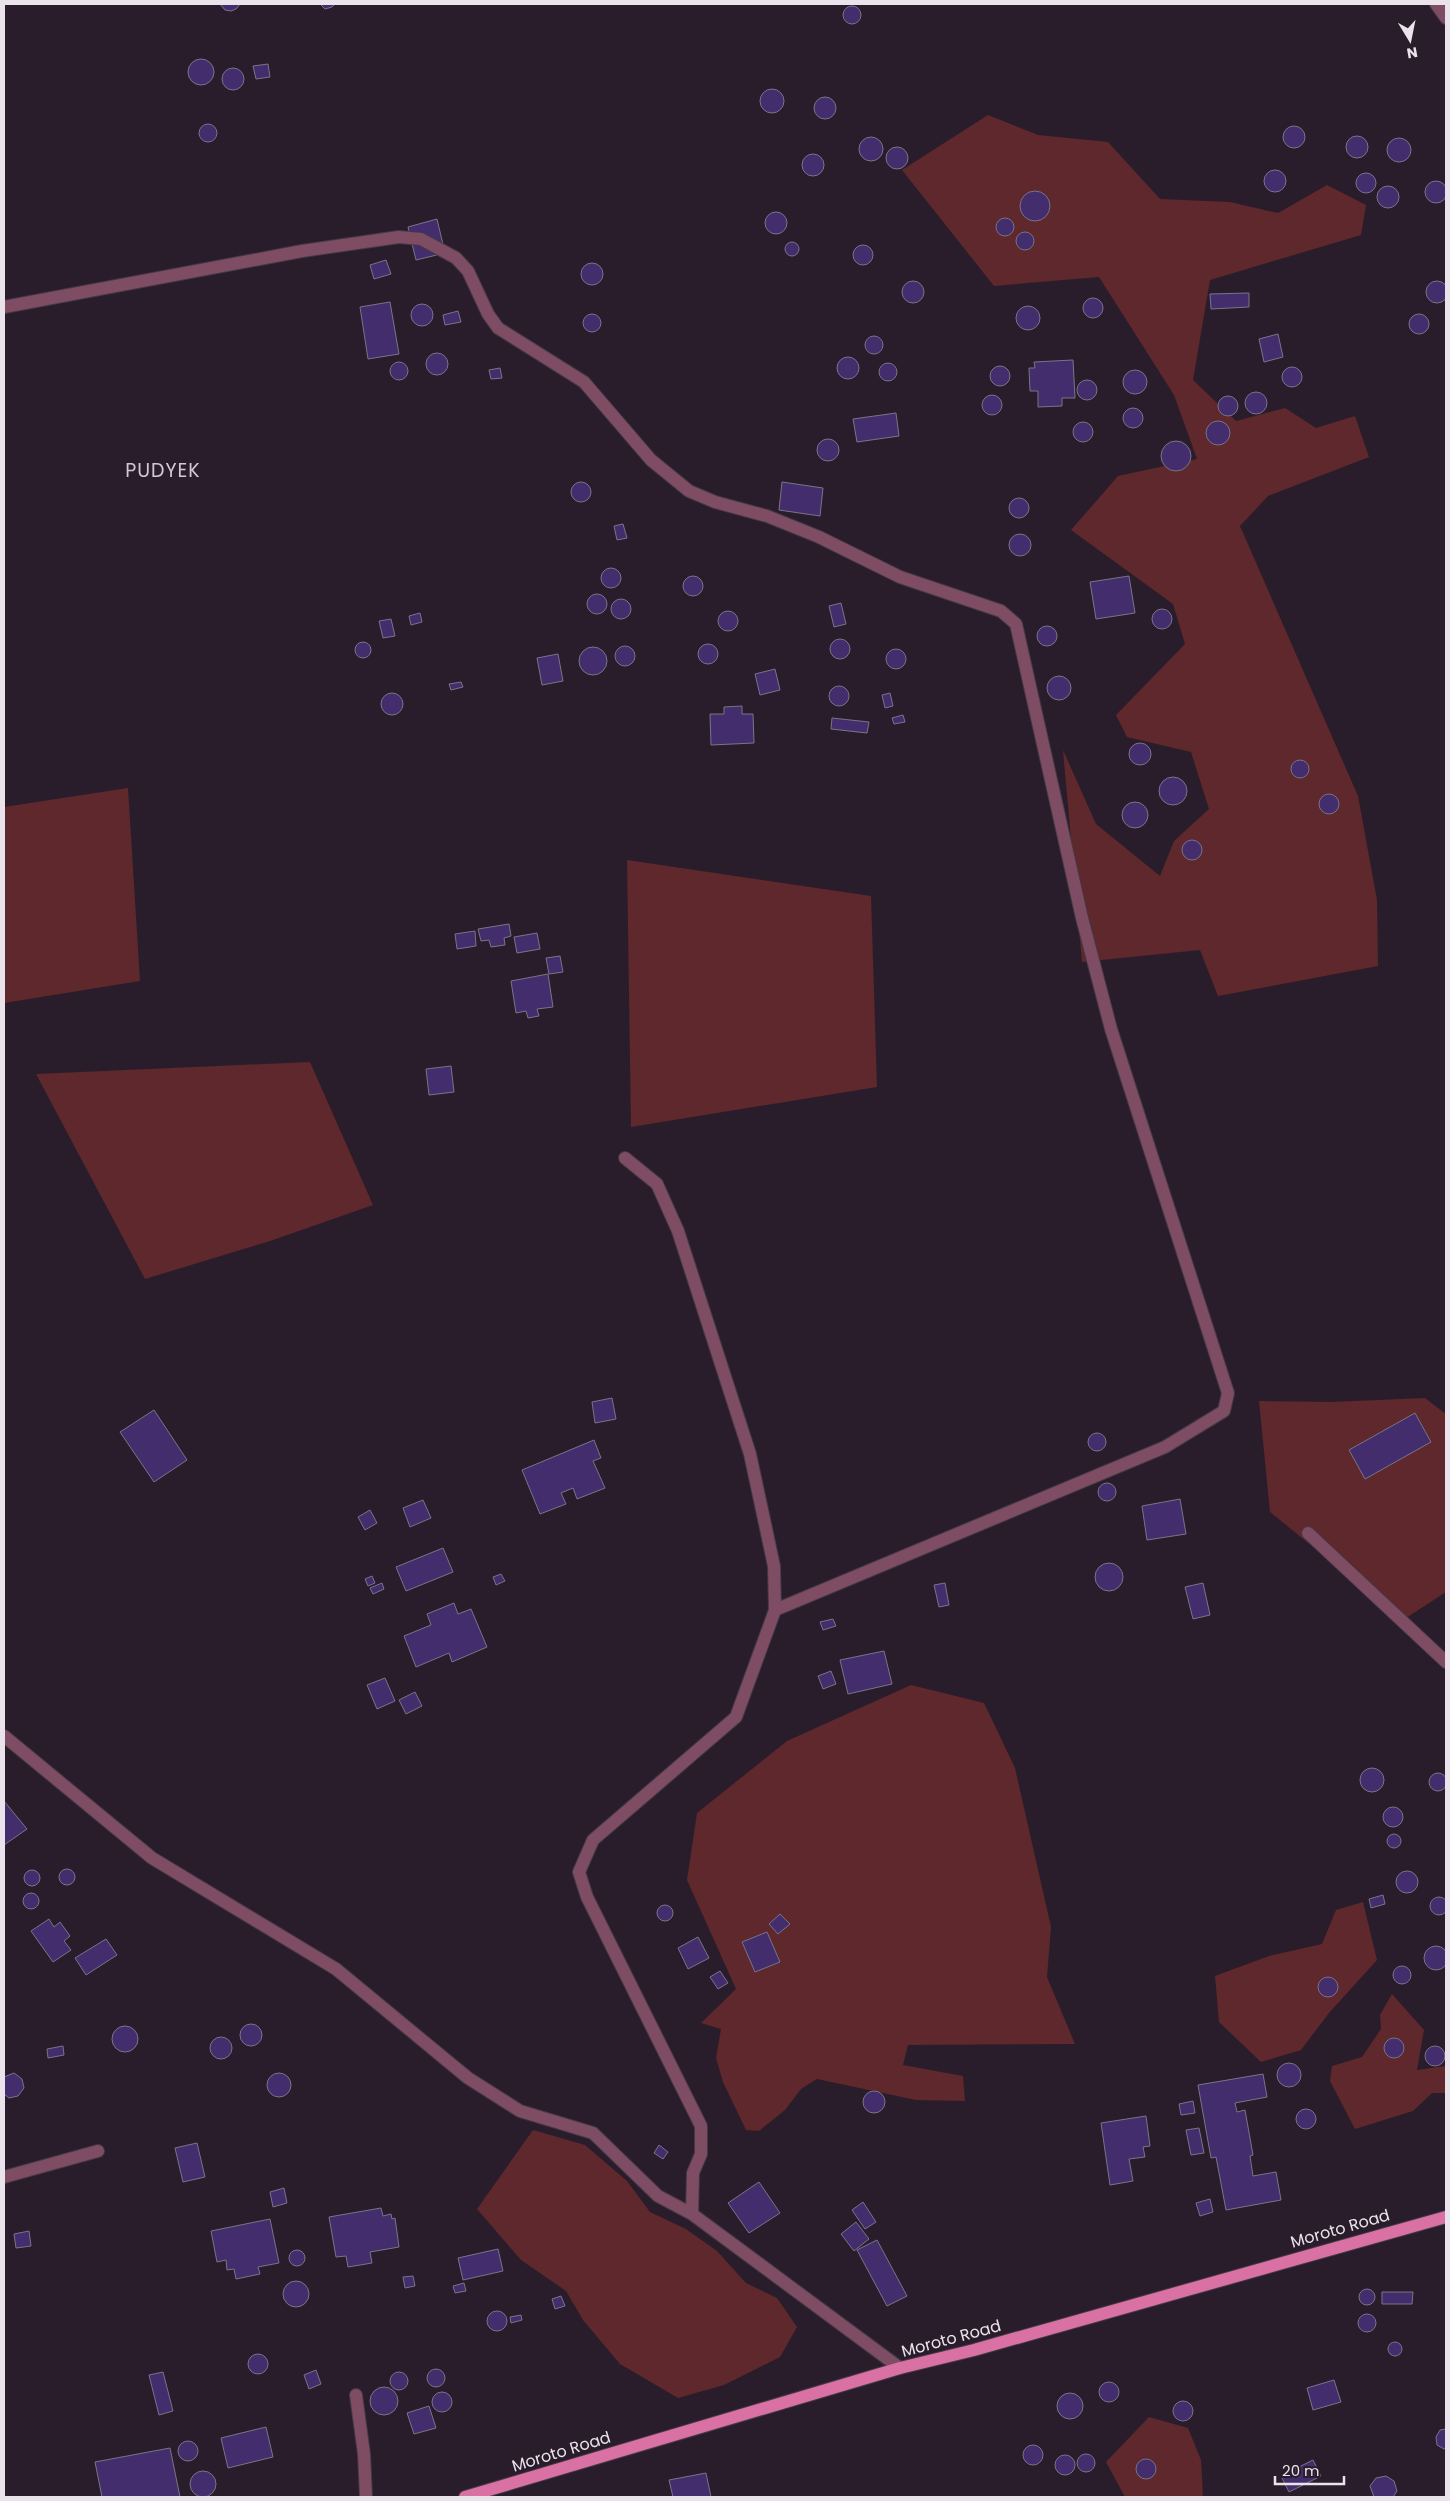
<svg xmlns="http://www.w3.org/2000/svg" width="1450" height="2501" viewBox="0 0 1450 2501" font-family="Poppins,sans-serif">
<style>
.green{fill:#5e282c}
.building{fill:#442d6d;stroke:#797488}
.lines{fill:none;stroke-linecap:round;stroke-linejoin:round}
.minor-casing{stroke:#453946;stroke-width:14}
.major-casing{stroke:#453946;stroke-width:14}
.minor{stroke:#7e4c63;stroke-width:12}
.major{stroke:#d971a4;stroke-width:12}
.labels{text-anchor:middle;stroke-width:4;stroke-linejoin:round;paint-order:stroke}
.street-label{font-size:16px;fill:#ebe3ec;stroke:#2a1d2b}
.quarter-label{font-size:19px;letter-spacing:1px;fill:#d6c5d7;stroke:#2a1d2b}
</style>
<rect width="100%" height="100%" fill="#2a1d2b"/>
<path class="green" d="M988,115L1038,135L1108,142L1160,199L1230,202L1278,213L1327,185L1366,205L1361,235L1210,280L1193,380L1236,421L1285,408L1316,428L1355,416L1369,457L1268,496L1240,526L1358,796L1377,900L1378,966L1218,996L1200,950L1082,962L1063,750L1096,824L1160,876L1174,841L1209,809L1191,752L1127,737L1116,715L1185,644L1173,604L1071,530L1118,476L1197,459L1174,395L1099,277L994,286L902,170Z
M128,788L140,981L4,1003V807Z
M627,860L871,896L877,1087L631,1127Z
M310,1062L373,1205L270,1241L145,1279L36,1074Z
M1425,1398L1446,1414V1592L1403,1620L1270,1512L1259,1401L1332,1402Z
M911,1685L984,1703L1015,1768L1051,1927L1047,1977L1075,2044L908,2045L903,2065L963,2076L965,2101L916,2100L817,2079L801,2089L785,2110L759,2131L746,2130L723,2082L716,2058L721,2029L701,2023L736,1989L687,1880L697,1813L787,1741Z
M1363,1902L1377,1960L1329,2013L1301,2050L1261,2062L1219,2022L1215,1976L1269,1956L1322,1944L1336,1910Z
M1392,1994L1424,2030L1417,2070L1446,2066V2093H1432L1413,2111L1355,2129L1330,2081L1332,2066L1362,2057L1381,2029L1380,2015Z
M533,2130L585,2145L627,2181L650,2212L686,2229L717,2251L746,2283L777,2298L797,2327L780,2357L724,2385L678,2398L620,2364L583,2320L566,2291L521,2260L477,2209Z
M1149,2417L1188,2428L1201,2460L1203,2497H1125L1106,2462Z"/>
<path class="building" d="M220,4H240L236,9L231,11L225,10Z
M335,4L332,7L325,9L320,4Z
M843 15a9 9 0 1 1 18 0a9 9 0 1 1-18 0Z
M188 72a13 13 0 1 1 26 0a13 13 0 1 1-26 0Z
M268,64L270,77L256,79L253,66Z
M222 79a11 11 0 1 1 22 0a11 11 0 1 1-22 0Z
M760 101a12 12 0 1 1 24 0a12 12 0 1 1-24 0Z
M814 108a11 11 0 1 1 22 0a11 11 0 1 1-22 0Z
M199 133a9 9 0 1 1 18 0a9 9 0 1 1-18 0Z
M1283 137a11 11 0 1 1 22 0a11 11 0 1 1-22 0Z
M1346 147a11 11 0 1 1 22 0a11 11 0 1 1-22 0Z
M859 149a12 12 0 1 1 24 0a12 12 0 1 1-24 0Z
M1387 150a12 12 0 1 1 24 0a12 12 0 1 1-24 0Z
M886 158a11 11 0 1 1 22 0a11 11 0 1 1-22 0Z
M802 165a11 11 0 1 1 22 0a11 11 0 1 1-22 0Z
M1264 181a11 11 0 1 1 22 0a11 11 0 1 1-22 0Z
M1356 183a10 10 0 1 1 20 0a10 10 0 1 1-20 0Z
M1425 192a11 11 0 1 1 22 0a11 11 0 1 1-22 0Z
M1377 197a11 11 0 1 1 22 0a11 11 0 1 1-22 0Z
M1020 206a15 15 0 1 1 30 0a15 15 0 1 1-30 0Z
M765 223a11 11 0 1 1 22 0a11 11 0 1 1-22 0Z
M996 227a9 9 0 1 1 18 0a9 9 0 1 1-18 0Z
M437,219L445,253L416,260L408,227Z
M1016 241a9 9 0 1 1 18 0a9 9 0 1 1-18 0Z
M785 249a7 7 0 1 1 14 0a7 7 0 1 1-14 0Z
M853 255a10 10 0 1 1 20 0a10 10 0 1 1-20 0Z
M386,260L391,274L374,279L370,265Z
M581 274a11 11 0 1 1 22 0a11 11 0 1 1-22 0Z
M1426 292a11 11 0 1 1 22 0a11 11 0 1 1-22 0Z
M902 292a11 11 0 1 1 22 0a11 11 0 1 1-22 0Z
M1249,293V307L1211,309L1210,294Z
M1083 308a10 10 0 1 1 20 0a10 10 0 1 1-20 0Z
M390,302L399,354L368,359L360,307Z
M411 315a11 11 0 1 1 22 0a11 11 0 1 1-22 0Z
M1016 318a12 12 0 1 1 24 0a12 12 0 1 1-24 0Z
M458,311L461,322L445,325L443,315Z
M1409 324a10 10 0 1 1 20 0a10 10 0 1 1-20 0Z
M583 323a9 9 0 1 1 18 0a9 9 0 1 1-18 0Z
M1278,334L1283,357L1264,362L1259,339Z
M865 345a9 9 0 1 1 18 0a9 9 0 1 1-18 0Z
M426 364a11 11 0 1 1 22 0a11 11 0 1 1-22 0Z
M837 368a11 11 0 1 1 22 0a11 11 0 1 1-22 0Z
M1073,360L1075,398H1062V406L1038,407V391H1030L1029,368H1035L1034,362Z
M390 371a9 9 0 1 1 18 0a9 9 0 1 1-18 0Z
M879 372a9 9 0 1 1 18 0a9 9 0 1 1-18 0Z
M990 376a10 10 0 1 1 20 0a10 10 0 1 1-20 0Z
M1282 377a10 10 0 1 1 20 0a10 10 0 1 1-20 0Z
M500,368L502,378L491,379L489,370Z
M1123 382a12 12 0 1 1 24 0a12 12 0 1 1-24 0Z
M1077 390a10 10 0 1 1 20 0a10 10 0 1 1-20 0Z
M1245 403a11 11 0 1 1 22 0a11 11 0 1 1-22 0Z
M982 405a10 10 0 1 1 20 0a10 10 0 1 1-20 0Z
M1218 406a10 10 0 1 1 20 0a10 10 0 1 1-20 0Z
M1123 418a10 10 0 1 1 20 0a10 10 0 1 1-20 0Z
M896,413L899,436L857,442L853,419Z
M1206 433a12 12 0 1 1 24 0a12 12 0 1 1-24 0Z
M1073 432a10 10 0 1 1 20 0a10 10 0 1 1-20 0Z
M817 450a11 11 0 1 1 22 0a11 11 0 1 1-22 0Z
M1161 456a15 15 0 1 1 30 0a15 15 0 1 1-30 0Z
M782,482L823,488L820,516L779,510Z
M571 492a10 10 0 1 1 20 0a10 10 0 1 1-20 0Z
M1009 508a10 10 0 1 1 20 0a10 10 0 1 1-20 0Z
M623,524L627,538L617,540L614,526Z
M1009 545a11 11 0 1 1 22 0a11 11 0 1 1-22 0Z
M601 578a10 10 0 1 1 20 0a10 10 0 1 1-20 0Z
M1129,576L1135,613L1096,619L1090,582Z
M683 586a10 10 0 1 1 20 0a10 10 0 1 1-20 0Z
M587 604a10 10 0 1 1 20 0a10 10 0 1 1-20 0Z
M611 609a10 10 0 1 1 20 0a10 10 0 1 1-20 0Z
M841,603L846,624L834,627L829,606Z
M1152 619a10 10 0 1 1 20 0a10 10 0 1 1-20 0Z
M718 621a10 10 0 1 1 20 0a10 10 0 1 1-20 0Z
M420,613L422,622L411,625L409,616Z
M391,619L395,636L383,638L379,621Z
M1037 636a10 10 0 1 1 20 0a10 10 0 1 1-20 0Z
M830 649a10 10 0 1 1 20 0a10 10 0 1 1-20 0Z
M355 650a8 8 0 1 1 16 0a8 8 0 1 1-16 0Z
M698 654a10 10 0 1 1 20 0a10 10 0 1 1-20 0Z
M615 656a10 10 0 1 1 20 0a10 10 0 1 1-20 0Z
M579 661a14 14 0 1 1 28 0a14 14 0 1 1-28 0Z
M886 659a10 10 0 1 1 20 0a10 10 0 1 1-20 0Z
M558,654L563,681L542,685L537,658Z
M775,669L780,690L760,695L755,674Z
M1047 688a12 12 0 1 1 24 0a12 12 0 1 1-24 0Z
M461,682L463,687L451,690L449,684Z
M829 696a10 10 0 1 1 20 0a10 10 0 1 1-20 0Z
M381 704a11 11 0 1 1 22 0a11 11 0 1 1-22 0Z
M890,693L893,706L885,708L882,695Z
M742,706V714H753L754,743L711,745L710,714H724V707Z
M903,715L905,722L894,724L892,718Z
M832,718L869,722L867,733L831,729Z
M1129 754a11 11 0 1 1 22 0a11 11 0 1 1-22 0Z
M1291 769a9 9 0 1 1 18 0a9 9 0 1 1-18 0Z
M1159 791a14 14 0 1 1 28 0a14 14 0 1 1-28 0Z
M1319 804a10 10 0 1 1 20 0a10 10 0 1 1-20 0Z
M1122 815a13 13 0 1 1 26 0a13 13 0 1 1-26 0Z
M1182 850a10 10 0 1 1 20 0a10 10 0 1 1-20 0Z
M509,924L511,936L504,938L505,945L491,947L489,940L481,941L478,929Z
M475,931L476,946L457,949L455,934Z
M537,933L540,949L517,953L514,937Z
M560,956L563,972L549,974L546,958Z
M548,974L553,1007L537,1009L539,1016L528,1018L526,1011L516,1013L511,981Z
M451,1066L454,1092L429,1095L426,1069Z
M612,1398L616,1419L595,1423L592,1402Z
M154,1410L187,1460L154,1482L120,1432Z
M1415,1413L1431,1442L1365,1479L1349,1450Z
M1088 1442a9 9 0 1 1 18 0a9 9 0 1 1-18 0Z
M594,1440L601,1458L593,1461L605,1488L577,1499L573,1488L561,1493L566,1504L540,1514L522,1470Z
M1098 1492a9 9 0 1 1 18 0a9 9 0 1 1-18 0Z
M1180,1499L1186,1534L1147,1540L1142,1506Z
M423,1500L431,1518L410,1527L403,1508Z
M370,1510L377,1523L365,1530L358,1517Z
M443,1548L453,1572L406,1591L396,1567Z
M1095 1577a14 14 0 1 1 28 0a14 14 0 1 1-28 0Z
M501,1574L505,1581L496,1585L493,1577Z
M372,1576L375,1583L368,1586L365,1579Z
M382,1583L384,1589L373,1594L370,1588Z
M945,1583L949,1605L939,1607L934,1585Z
M1203,1583L1210,1615L1193,1619L1185,1587Z
M454,1603L458,1614L471,1609L487,1647L452,1662L449,1653L416,1667L404,1636L431,1625L427,1614Z
M833,1619L836,1626L823,1630L820,1622Z
M884,1651L892,1684L848,1694L840,1660Z
M831,1671L836,1684L823,1689L818,1676Z
M385,1678L395,1701L377,1709L367,1685Z
M415,1692L422,1706L406,1714L399,1700Z
M1360 1780a12 12 0 1 1 24 0a12 12 0 1 1-24 0Z
M1429 1782a9 9 0 1 1 18 0a9 9 0 1 1-18 0Z
M4,1801L27,1829L4,1845Z
M1383 1817a10 10 0 1 1 20 0a10 10 0 1 1-20 0Z
M1387 1841a7 7 0 1 1 14 0a7 7 0 1 1-14 0Z
M59 1877a8 8 0 1 1 16 0a8 8 0 1 1-16 0Z
M24 1878a8 8 0 1 1 16 0a8 8 0 1 1-16 0Z
M1396 1882a11 11 0 1 1 22 0a11 11 0 1 1-22 0Z
M23 1901a8 8 0 1 1 16 0a8 8 0 1 1-16 0Z
M1383,1895L1385,1904L1371,1908L1369,1899Z
M1430 1906a9 9 0 1 1 18 0a9 9 0 1 1-18 0Z
M657 1913a8 8 0 1 1 16 0a8 8 0 1 1-16 0Z
M780,1914L790,1924L778,1934L769,1924Z
M49,1919L54,1927L60,1922L70,1936L64,1941L71,1950L53,1962L31,1931Z
M767,1932L780,1962L755,1972L742,1942Z
M698,1937L709,1958L688,1969L678,1948Z
M106,1939L117,1955L86,1975L75,1958Z
M1424 1958a12 12 0 1 1 24 0a12 12 0 1 1-24 0Z
M1393 1975a9 9 0 1 1 18 0a9 9 0 1 1-18 0Z
M720,1971L728,1983L718,1989L710,1977Z
M1318 1987a10 10 0 1 1 20 0a10 10 0 1 1-20 0Z
M240 2035a11 11 0 1 1 22 0a11 11 0 1 1-22 0Z
M112 2039a13 13 0 1 1 26 0a13 13 0 1 1-26 0Z
M210 2048a11 11 0 1 1 22 0a11 11 0 1 1-22 0Z
M1384 2048a10 10 0 1 1 20 0a10 10 0 1 1-20 0Z
M1425 2056a10 10 0 1 1 20 0a10 10 0 1 1-20 0Z
M63,2046L64,2055L48,2058L47,2049Z
M1277 2075a12 12 0 1 1 24 0a12 12 0 1 1-24 0Z
M267 2085a12 12 0 1 1 24 0a12 12 0 1 1-24 0Z
M14,2073L22,2079L24,2088L18,2096L9,2098L4,2094V2077Z
M1263,2074L1267,2097L1235,2103L1237,2112L1245,2110L1253,2155L1250,2156L1253,2176L1276,2172L1281,2200L1226,2210L1216,2157L1211,2158L1198,2085Z
M863 2102a11 11 0 1 1 22 0a11 11 0 1 1-22 0Z
M1193,2101L1195,2113L1181,2115L1179,2104Z
M1296 2119a10 10 0 1 1 20 0a10 10 0 1 1-20 0Z
M1146,2116L1150,2146L1143,2147L1145,2157L1129,2159L1133,2181L1110,2185L1101,2123Z
M1199,2128L1204,2153L1191,2155L1186,2130Z
M197,2143L205,2177L183,2182L175,2148Z
M659,2145L668,2152L663,2159L654,2153Z
M759,2182L780,2213L749,2233L728,2203Z
M284,2188L287,2203L273,2207L270,2192Z
M1210,2199L1213,2212L1200,2216L1196,2203Z
M863,2202L876,2222L865,2229L852,2210Z
M381,2208L383,2216L391,2214L392,2219L395,2218L399,2247L370,2252L372,2263L348,2267L346,2256L336,2257L329,2217Z
M270,2219L279,2263L258,2267L260,2274L236,2279L234,2269L227,2270L226,2260L217,2262L211,2231Z
M856,2222L869,2239L854,2251L841,2234Z
M29,2231L31,2246L16,2248L14,2234Z
M877,2240L907,2296L887,2306L857,2250Z
M498,2249L503,2271L463,2280L458,2258Z
M289 2258a8 8 0 1 1 16 0a8 8 0 1 1-16 0Z
M413,2276L415,2286L405,2288L403,2277Z
M283 2294a13 13 0 1 1 26 0a13 13 0 1 1-26 0Z
M464,2283L466,2291L455,2293L453,2286Z
M1359 2297a8 8 0 1 1 16 0a8 8 0 1 1-16 0Z
M1382,2292H1413L1412,2304H1382Z
M561,2296L565,2306L555,2309L552,2299Z
M487 2321a10 10 0 1 1 20 0a10 10 0 1 1-20 0Z
M1358 2323a9 9 0 1 1 18 0a9 9 0 1 1-18 0Z
M521,2315L522,2320L511,2323L510,2317Z
M1388 2349a7 7 0 1 1 14 0a7 7 0 1 1-14 0Z
M248 2364a10 10 0 1 1 20 0a10 10 0 1 1-20 0Z
M427 2378a9 9 0 1 1 18 0a9 9 0 1 1-18 0Z
M316,2370L321,2384L309,2389L304,2375Z
M163,2372L173,2411L159,2415L149,2375Z
M390 2381a9 9 0 1 1 18 0a9 9 0 1 1-18 0Z
M1334,2380L1341,2402L1313,2410L1307,2388Z
M1099 2392a10 10 0 1 1 20 0a10 10 0 1 1-20 0Z
M370 2401a14 14 0 1 1 28 0a14 14 0 1 1-28 0Z
M432 2402a10 10 0 1 1 20 0a10 10 0 1 1-20 0Z
M1057 2406a13 13 0 1 1 26 0a13 13 0 1 1-26 0Z
M1173 2411a10 10 0 1 1 20 0a10 10 0 1 1-20 0Z
M429,2406L436,2428L414,2434L407,2413Z
M266,2427L273,2457L228,2468L221,2438Z
M1446,2429V2448L1444,2449L1437,2445L1436,2437L1440,2430Z
M178 2451a10 10 0 1 1 20 0a10 10 0 1 1-20 0Z
M1023 2455a10 10 0 1 1 20 0a10 10 0 1 1-20 0Z
M170,2448L180,2497H102L95,2462Z
M1077 2463a9 9 0 1 1 18 0a9 9 0 1 1-18 0Z
M1055 2465a10 10 0 1 1 20 0a10 10 0 1 1-20 0Z
M1136 2469a10 10 0 1 1 20 0a10 10 0 1 1-20 0Z
M1313,2460L1321,2476L1289,2492L1281,2476Z
M190 2484a13 13 0 1 1 26 0a13 13 0 1 1-26 0Z
M706,2473L711,2497H673L669,2480Z
M1386,2476L1394,2481L1397,2491L1393,2497H1374L1370,2486L1376,2478Z"/>
<g class="lines">
<defs>
<path id="minor" d="M1436,4L1446,18
M4,307L302,251L399,237L421,239L456,258L468,271L488,314L498,328L584,382L651,460L689,491L715,502L767,516L819,537L900,577L1001,611L1016,624L1082,918L1111,1029L1228,1393L1224,1411L1165,1447L775,1610
M625,1158L657,1184L678,1231L750,1454L774,1566L775,1610L736,1717L593,1840L579,1872L587,1897L701,2126V2154L693,2173L692,2214
M1308,1533L1446,1662
M4,1736L152,1858L336,1969L468,2078L520,2111L593,2133L658,2196L692,2214L900,2368
M4,2177L98,2151
M356,2395L364,2454L366,2497"/>
<path id="major" d="M465,2497L900,2368L974,2350L1446,2217"/>
</defs>
<use href="#minor" class="minor-casing"/>
<use href="#major" class="major-casing"/>
<use href="#minor" class="minor"/>
<use href="#major" class="major"/>
</g>
<g class="labels">
<g class="street-label">
<text transform="translate(1340 2228) rotate(-16)" y="6">Moroto Road</text>
<text transform="translate(951 2338) rotate(-15)" y="6">Moroto Road</text>
<text transform="translate(561 2451) rotate(-17)" y="6">Moroto Road</text>
</g>
<g class="quarter-label">
<text x="163" y="477">PUDYEK</text>
</g>
</g>
<rect width="1450" height="2501" fill="none" stroke="#ebe3ec" stroke-width="10"/>
<g transform="translate(1410 40) rotate(170)" stroke="#2a1d2b" stroke-width="4" paint-order="stroke">
<path d="M0-4L9 19L0 12L-9 19Z" fill="#ebe3ec"/>
<text y="-8" font-size="14" font-weight="bold" text-anchor="middle" fill="#ebe3ec">N</text>
</g>
<path d="M1275 2476v8h69v-8" fill="none" stroke="#ebe3ec" stroke-width="2.5"/>
<text x="1282" y="2476" font-size="15" fill="#ebe3ec" stroke="#2a1d2b" stroke-width="4" paint-order="stroke">20 m</text>
</svg>
